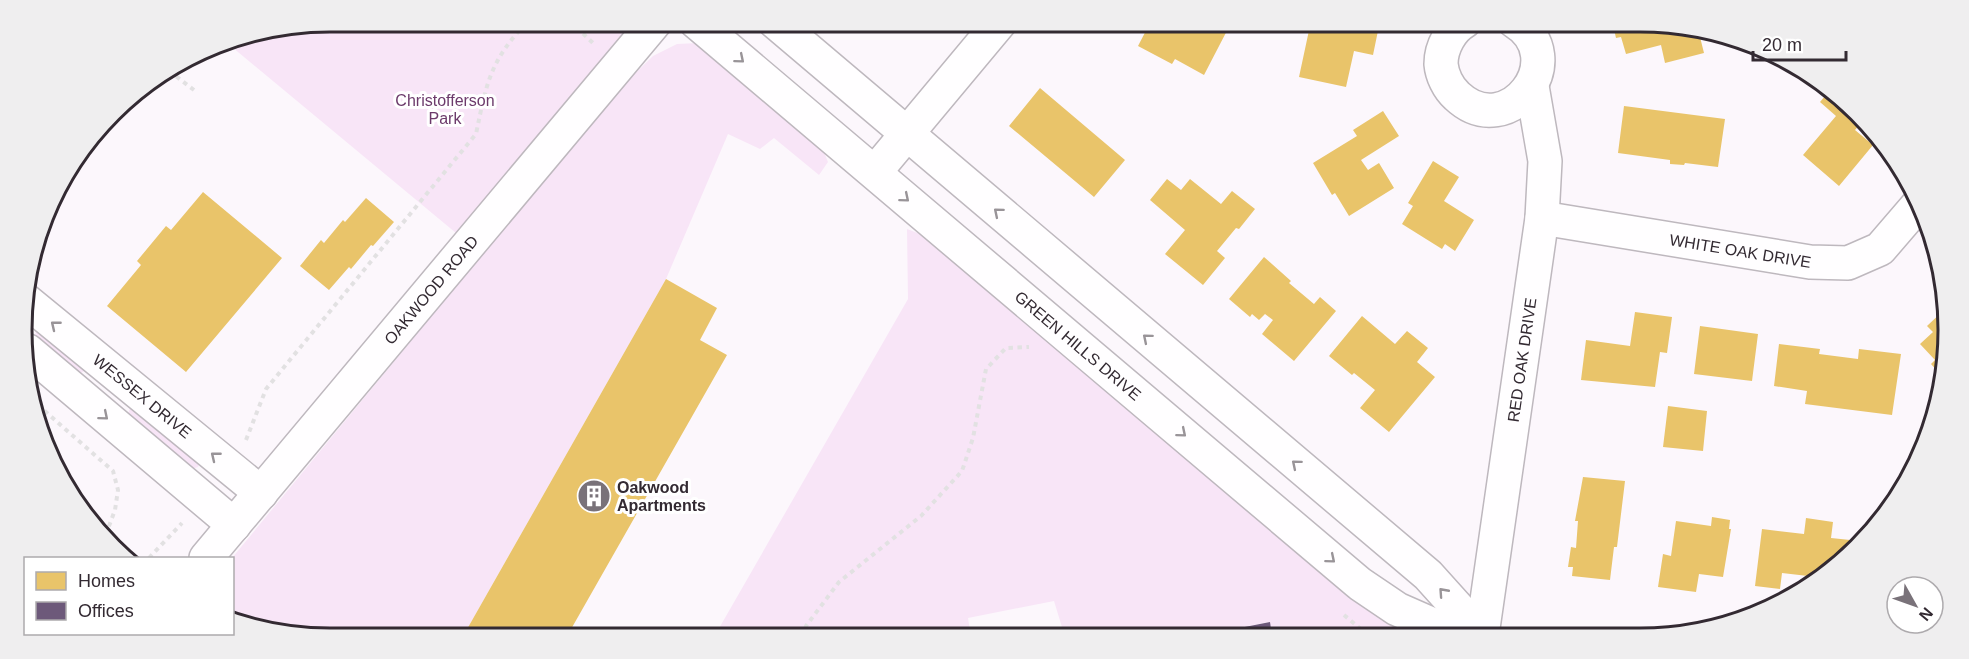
<svg xmlns="http://www.w3.org/2000/svg" width="1969" height="659" viewBox="0 0 1969 659" font-family="Arial,sans-serif">
<style>
.green{fill:#f8e5f7}
.homes{fill:#e9c46a}
.offices{fill:#6d597a}
.lines{fill:none;stroke-linecap:round;stroke-linejoin:round}
.minor-casing{stroke:#beb8be;stroke-width:36}
.path{stroke:#e2e1e2;stroke-width:4;stroke-dasharray:4.5 4.5;stroke-linecap:butt}
.minor{stroke:#fffeff;stroke-width:33}
.oneway{stroke:#999498}
.labels{text-anchor:middle;stroke-width:6;stroke-linejoin:round;paint-order:stroke}
.park-label{font-size:16px;fill:#6c3a6b;stroke:#fff}
.street-label{font-size:16px;fill:#332a32;stroke:#fff}
.poi-label{font-size:16px;font-weight:bold;fill:#332a32;stroke:#fff;text-anchor:start}
.rim{fill:none;stroke:#332a32;stroke-width:3}
</style>
<rect width="100%" height="100%" fill="#fcf7fc"/>
<path class="green" d="M330,21H633L456,233L226,42Z
M698,43L823,150L828,162L819,175L774,138L760,149L728,134L666,279L462,638H330L250,628L233,620L232,558L618,90L653,56L677,44Z
M907,229L920,234L1381,617L1411,636H1272L1269,622L1198,636L1065,637L1054,601L968,618L971,637H909L894,634L892,637H714L908,299Z
M44,325L87,369L81,373H73L35,337L36,330Z
M136,406L201,459L198,467L192,469L128,414L130,408Z"/>
<path class="homes" d="M1151,21H1173L1178,23L1179,21H1232L1204,75L1175,59L1172,64L1138,46Z
M1311,21H1380L1373,55L1354,51L1346,87L1299,77Z
M1612,21H1640L1698,29L1704,53L1665,63L1661,45L1626,54L1621,37L1616,38Z
M1040,88L1125,160L1094,197L1009,126Z
M1831,89L1861,123L1855,130L1873,145L1839,186L1803,155L1836,116L1820,102Z
M1624,106L1725,119L1718,167L1685,163L1684,165L1670,164V160L1618,153Z
M1383,111L1399,136L1361,160L1368,170L1379,163L1394,188L1349,216L1335,193L1332,195L1313,163L1357,136L1353,130Z
M83,153L87,156L49,206L53,193Z
M1433,161L1459,177L1444,201L1474,220L1455,251L1445,244L1442,249L1402,224L1413,206L1408,203Z
M1167,179L1181,190L1190,179L1221,204L1232,191L1255,209L1239,229L1236,228L1217,251L1225,258L1203,285L1165,254L1185,230L1150,200Z
M203,192L282,258L186,372L107,306L141,265L137,261L166,226L171,230Z
M366,198L394,222L373,246L371,245L351,269L349,267L329,290L300,266L321,240L324,243L343,220L345,222Z
M1264,257L1291,281L1289,283L1314,304L1320,297L1336,311L1294,361L1262,334L1273,320L1265,314L1259,320L1252,314L1250,317L1229,299Z
M666,279L717,308L700,340L727,355L566,638H462Z
M1944,310L1940,374L1931,364L1935,360L1920,344L1933,332L1927,326Z
M1635,312L1672,317L1667,353L1660,352L1655,387L1581,380L1586,340L1630,346Z
M1362,316L1395,344L1407,331L1428,348L1417,362L1435,377L1389,432L1360,408L1375,390L1354,373L1352,375L1329,356Z
M1700,326L1758,334L1752,381L1694,374Z
M1779,344L1820,349L1819,354L1858,359L1859,349L1901,354L1892,415L1805,404L1807,391L1774,386Z
M1668,406L1707,411L1703,451L1663,447Z
M1583,477L1625,481L1617,547H1614L1610,580L1572,576L1573,567H1568L1571,547L1576,548L1578,521H1575Z
M1712,517L1730,520L1729,529H1731L1723,577L1699,574L1696,592L1658,587L1663,554L1671,556L1676,521L1711,526Z
M1806,518L1833,522L1831,538L1860,541L1843,561L1808,583V576L1782,573L1780,589L1755,586L1762,529L1804,534Z"/>
<path class="offices" d="M1270,622L1272,636H1204V635Z"/>
<g class="lines">
<defs>
<g id="minor">
<path id="s1" d="M695,21L1360,584L1397,609L1438,627L1485,636"/>
<path d="M774,21L1428,575L1482,635"/>
<path d="M1465,21C1451,29 1441,47 1441,64C1442,75 1448,88 1457,96C1508,144 1574,58 1514,21"/>
<path d="M875,172L1001,21"/>
<path id="s2" d="M1542,218L1810,262L1848,263L1880,249L1917,206"/>
<path id="s3" d="M24,299L261,493"/>
<path d="M28,351L234,525"/>
<path id="s4" d="M206,558L656,21"/>
<path id="s5" d="M1482,635L1542,218L1545,161L1532,86"/>
</g>
</defs>
<use href="#minor" class="minor-casing"/>
<path class="path" d="M570,21L595,45
M169,71L194,90
M31,399L113,471L118,490L115,510L106,534
M246,440L266,389L476,134C487,81 490,61 528,21
M149,558L182,523
M1344,615L1369,636
M803,637L806,626L839,582L921,516L962,471L973,438L986,369L1006,348L1029,347"/>
<use href="#minor" class="minor"/>
</g>
<defs><path id="oneway-chevron" d="M-2-3.5L2.5 0L-2 3.5" fill="none" stroke-width="1.6" stroke-linecap="round" stroke-linejoin="round" transform="scale(1.5)"/></defs>
<g class="oneway">
<use href="#oneway-chevron" transform="translate(740 59) rotate(40)"/>
<use href="#oneway-chevron" transform="translate(905 198) rotate(40)"/>
<use href="#oneway-chevron" transform="translate(998 212) rotate(-140)"/>
<use href="#oneway-chevron" transform="translate(55 325) rotate(-141)"/>
<use href="#oneway-chevron" transform="translate(1147 338) rotate(-140)"/>
<use href="#oneway-chevron" transform="translate(104 416) rotate(40)"/>
<use href="#oneway-chevron" transform="translate(1182 433) rotate(40)"/>
<use href="#oneway-chevron" transform="translate(215 456) rotate(-141)"/>
<use href="#oneway-chevron" transform="translate(1296 464) rotate(-140)"/>
<use href="#oneway-chevron" transform="translate(1331 559) rotate(40)"/>
<use href="#oneway-chevron" transform="translate(1443 592) rotate(-132)"/>
</g>
<defs>
<symbol id="building-disc" viewBox="-11 -11 22 22"><circle r="9.5" fill="#797279" stroke="#fff"/><path d="M-4-6H4V6H1V3H-1V6H-4ZM-2.5-4.3h1.7v1.8h-1.7ZM.8-4.3h1.7v1.8H.8ZM-2.5-1h1.7V.8h-1.7ZM.8-1h1.7V.8H.8Z" fill="#fff"/></symbol>
</defs>
<g fill-rule="evenodd">
<use href="#building-disc" x="575" y="477" width="38" height="38"/>
</g>
<g class="labels">
<g class="park-label">
<text x="445" y="106">Christofferson<tspan x="445" dy="18">Park</tspan></text>
</g>
<g class="street-label">
<text dy="6" stroke="none"><textPath href="#s2" startOffset="201">WHITE OAK DRIVE</textPath></text>
<text dy="6" stroke="none"><textPath href="#s4" startOffset="350">OAKWOOD ROAD</textPath></text>
<text dy="6" stroke="none"><textPath href="#s1" startOffset="502">GREEN HILLS DRIVE</textPath></text>
<text dy="6" stroke="none"><textPath href="#s5" startOffset="278">RED OAK DRIVE</textPath></text>
<text dy="6" stroke="none"><textPath href="#s3" startOffset="153">WESSEX DRIVE</textPath></text>
</g>
<g class="poi-label">
<text x="617" y="493">Oakwood<tspan x="617" dy="18">Apartments</tspan></text>
</g>
</g>
<path d="M0 0H1969V659H0ZM330 32H1640A298 298 0 0 1 1938 330V330A298 298 0 0 1 1640 628H330A298 298 0 0 1 32 330V330A298 298 0 0 1 330 32Z" fill="#efeeef" fill-rule="evenodd"/>
<path class="rim" d="M330 32H1640A298 298 0 0 1 1938 330V330A298 298 0 0 1 1640 628H330A298 298 0 0 1 32 330V330A298 298 0 0 1 330 32Z"/>
<rect x="24" y="557" width="210" height="78" fill="#ffffff" stroke="#adaaad" stroke-width="1.5"/>
<rect x="36" y="572" width="30" height="18" fill="#e9c46a" stroke="#adaaad" stroke-width="1.5"/>
<text x="78" y="587" font-size="18" fill="#332a32">Homes</text>
<rect x="36" y="602" width="30" height="18" fill="#6d597a" stroke="#adaaad" stroke-width="1.5"/>
<text x="78" y="617" font-size="18" fill="#332a32">Offices</text>
<g transform="translate(1915 605) rotate(130)"><circle r="28" fill="#ffffff" stroke="#adaaad" stroke-width="1.5"/>
<path d="M0-4.5L10 22L0 15L-10 22Z" fill="#797279"/>
<text y="-9" font-size="16" font-weight="bold" text-anchor="middle" fill="#332a32">N</text>
</g>
<path d="M1753 51v9h93v-9" fill="none" stroke="#332a32" stroke-width="3"/>
<text x="1762" y="51" font-size="18" fill="#332a32" stroke="#ffffff" stroke-width="4.5" paint-order="stroke">20 m</text>
</svg>
